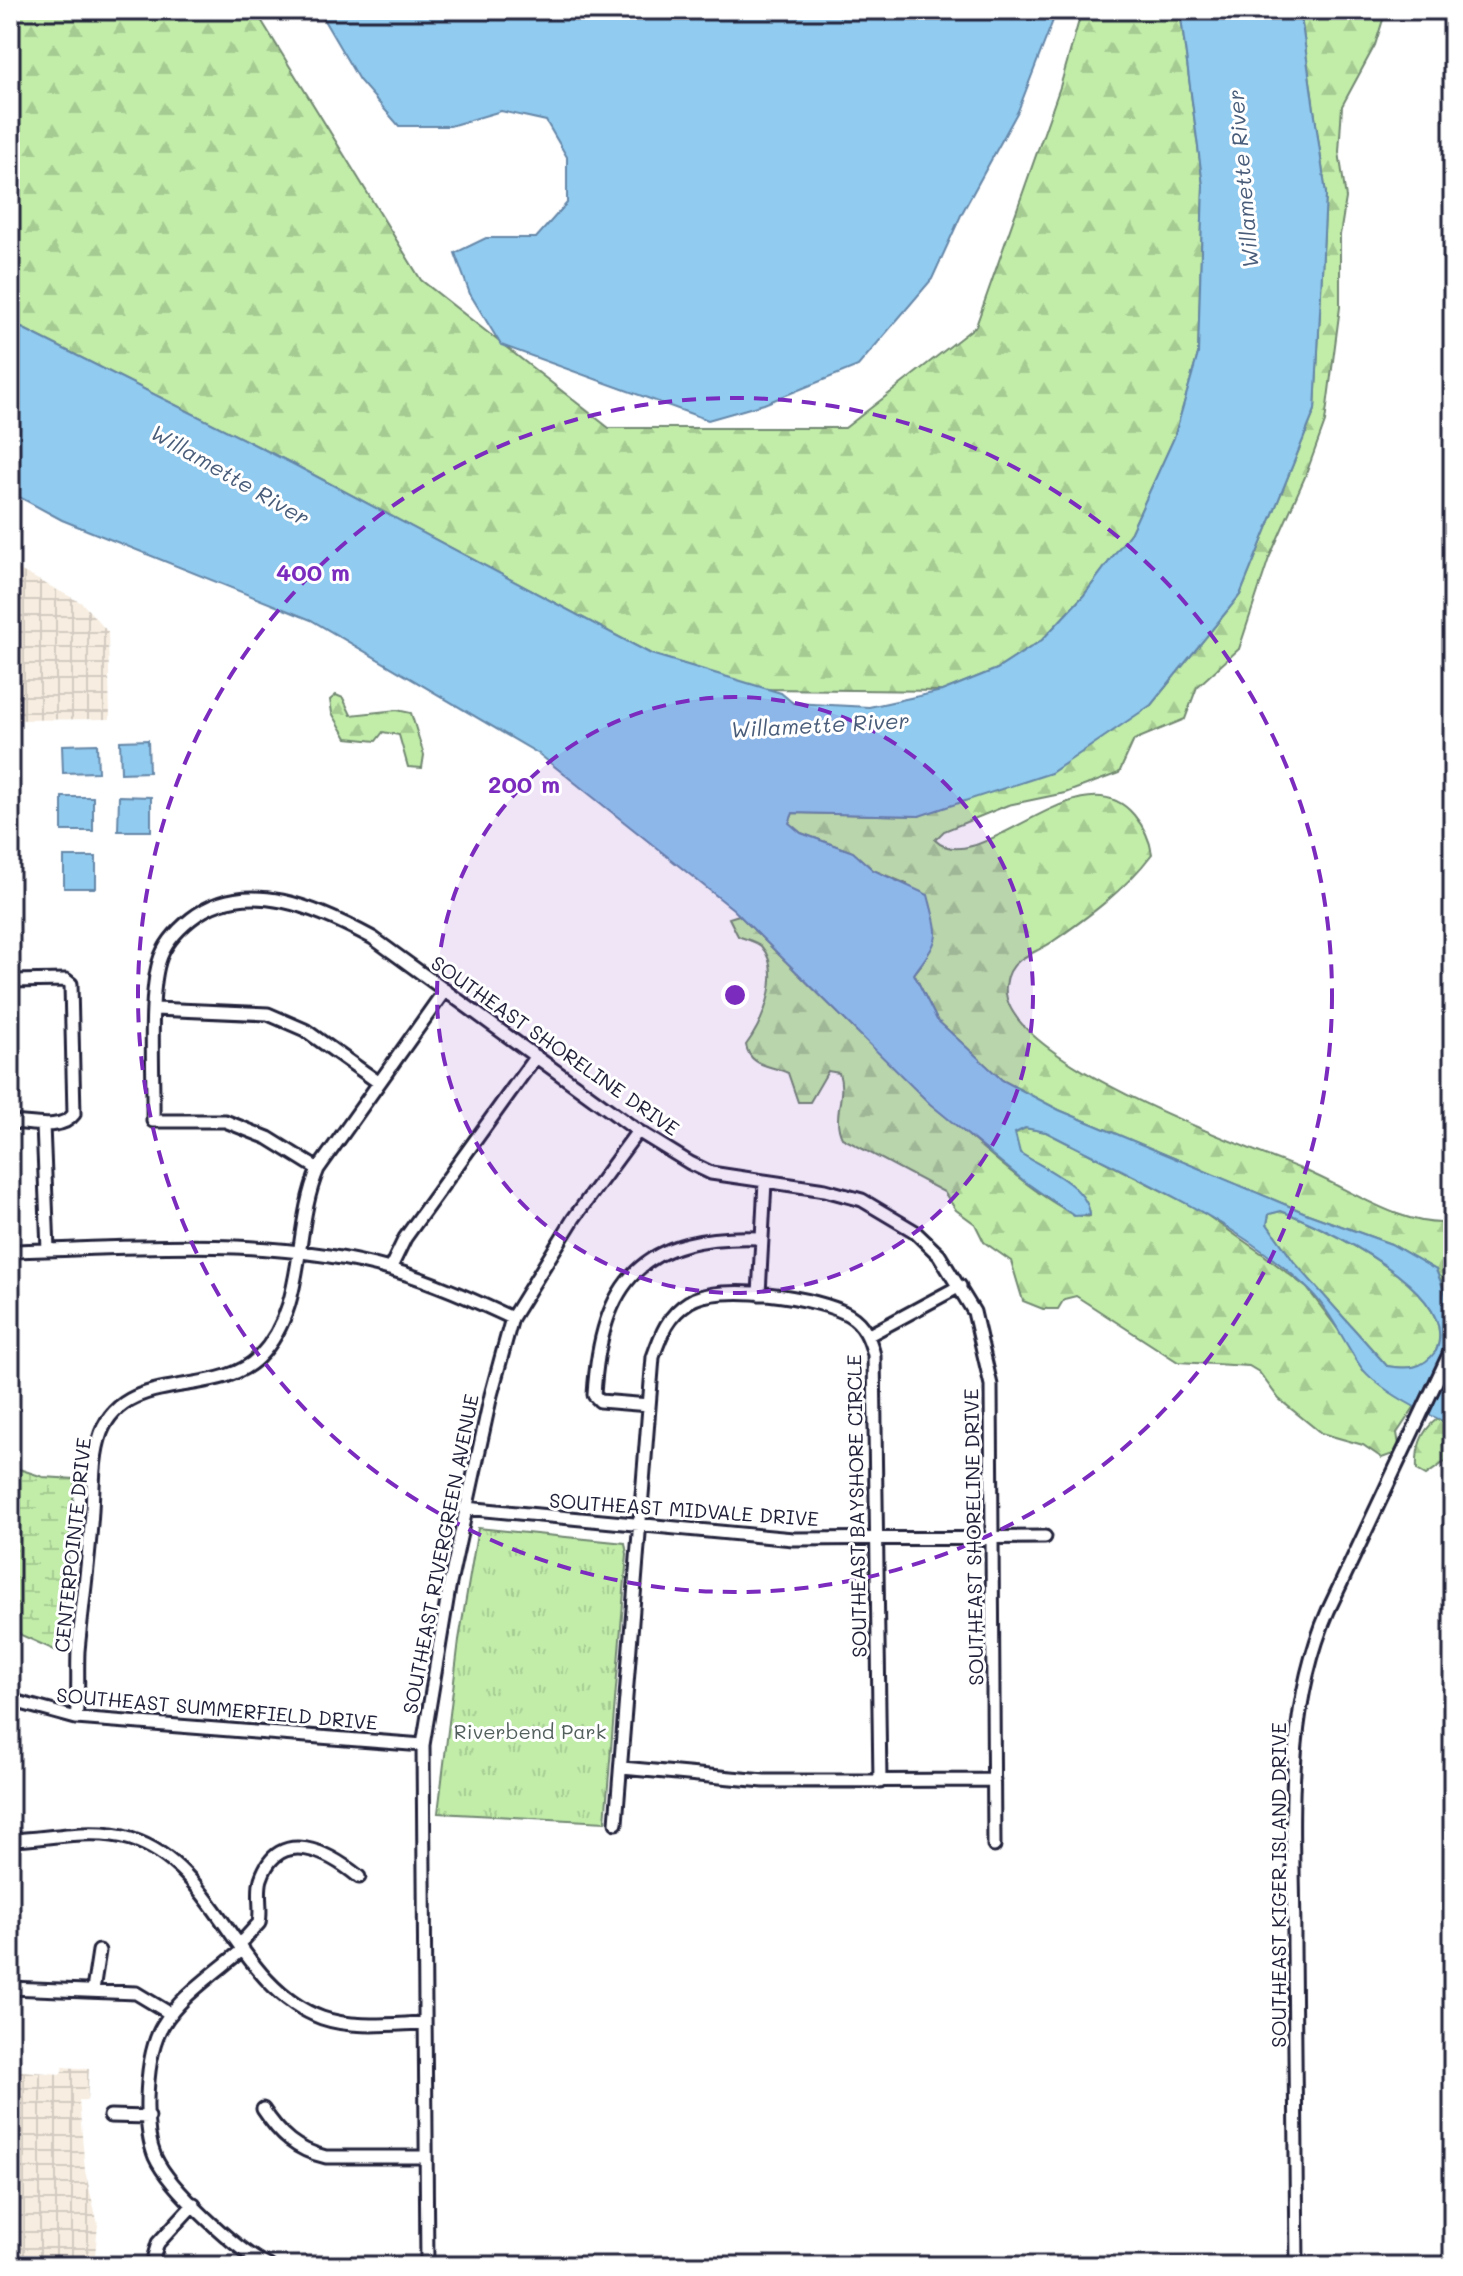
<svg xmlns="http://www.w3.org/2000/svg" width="1463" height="2276" viewBox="0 0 1463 2276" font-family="Mali,sans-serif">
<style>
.industrial{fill:url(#industrial-grid)}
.forest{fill:url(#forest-firs);stroke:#728872;stroke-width:2}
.wetland{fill:url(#wetland-marsh);stroke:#728872;stroke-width:2}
.park{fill:url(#park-tufts);stroke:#728872;stroke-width:2}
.water{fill:#91cbf0;stroke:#6587a8;stroke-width:2;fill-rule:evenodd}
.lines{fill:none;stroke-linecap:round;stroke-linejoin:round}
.minor-casing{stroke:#22223b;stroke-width:17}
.minor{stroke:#fff;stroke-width:11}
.ring{fill:none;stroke:#7b2cbf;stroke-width:4;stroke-dasharray:14 10}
.labels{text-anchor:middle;stroke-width:6;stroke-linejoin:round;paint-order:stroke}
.street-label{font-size:20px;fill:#22223b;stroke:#fff}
.park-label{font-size:20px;fill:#525f5c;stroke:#fff}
.water-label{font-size:22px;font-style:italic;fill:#495d7a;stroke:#fff}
.centre{fill:#7b2cbf;stroke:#fff;stroke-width:4}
.ring-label{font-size:24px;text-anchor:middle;font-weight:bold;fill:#7b2cbf;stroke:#fff;stroke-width:6;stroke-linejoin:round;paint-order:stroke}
</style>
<defs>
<pattern id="industrial-grid" width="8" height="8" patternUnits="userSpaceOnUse" patternTransform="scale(2)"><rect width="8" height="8" fill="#f7ede0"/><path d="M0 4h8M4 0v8" fill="none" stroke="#d3cbc1"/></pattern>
<pattern id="forest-firs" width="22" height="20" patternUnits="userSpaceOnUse" patternTransform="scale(2)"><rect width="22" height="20" fill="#c1eda9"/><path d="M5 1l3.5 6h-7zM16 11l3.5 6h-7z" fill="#a6cb92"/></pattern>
<pattern id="wetland-marsh" width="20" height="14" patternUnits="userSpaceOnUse" patternTransform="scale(2)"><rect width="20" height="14" fill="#c1eda9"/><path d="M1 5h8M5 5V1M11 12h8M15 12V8" fill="none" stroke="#a6cb92"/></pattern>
<pattern id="park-tufts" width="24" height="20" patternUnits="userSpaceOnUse" patternTransform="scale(2)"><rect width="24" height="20" fill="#c1eda9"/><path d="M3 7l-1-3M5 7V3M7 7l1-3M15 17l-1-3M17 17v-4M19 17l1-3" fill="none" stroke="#a6cb92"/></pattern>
</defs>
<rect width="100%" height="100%" fill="#fff"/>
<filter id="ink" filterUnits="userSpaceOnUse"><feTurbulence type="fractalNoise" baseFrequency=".0125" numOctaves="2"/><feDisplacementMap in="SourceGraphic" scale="16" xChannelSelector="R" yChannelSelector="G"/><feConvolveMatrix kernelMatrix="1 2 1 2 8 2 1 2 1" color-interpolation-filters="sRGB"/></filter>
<g filter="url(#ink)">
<path class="industrial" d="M10,565L82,603L108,632L110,719L10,720Z
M63,2067L89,2069L87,2101L79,2100L85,2171L98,2224L94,2266H10V2070L61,2074Z"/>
<path class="forest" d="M10,10H255L421,280L609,428H845L976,326L1060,87L1082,10H1180L1203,185L1198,354L1174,438L1131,532L1084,595L1042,640L997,669L942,691L764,689L651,654L293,464L10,322Z
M1300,10H1386L1375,45L1342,106L1339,152L1346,198L1340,235V307L1325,422L1305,477L1269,558L1239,649L1197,687L1185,719L1134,740L1119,773L1065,793L1008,805L944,831L935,840C977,882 1081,750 1134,815C1144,827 1150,839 1152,854C1125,890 1088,917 1052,942C1042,949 1030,953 1020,960C1012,966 1007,975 1006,986C997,1058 1249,1148 1306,1171C1348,1188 1406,1230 1453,1222V1294L1449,1298L1436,1270L1391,1244L1308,1214L1059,1110L1002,1080L937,1020L914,974L921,965L907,884L873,870L853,852L801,833L789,823L793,813L919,816L1151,705L1240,595L1315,410L1326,194Z
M336,695L343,698L351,715L397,710L411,713L424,755L422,768L408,767L399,735L383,732L376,741L347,738L332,713L330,700Z
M739,915C784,958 1046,1230 1090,1216C1088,1186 1043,1168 1020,1153L1014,1143L1015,1133L1025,1128L1046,1132L1198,1209L1264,1255L1307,1288L1343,1336L1363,1370L1415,1406L1397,1433L1399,1445L1393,1454L1382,1458L1363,1445L1321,1433L1279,1399L1259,1372L1249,1366L1178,1362L1076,1296L1064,1299L1058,1309H1043L1023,1301L1011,1261L984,1242L975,1224L956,1210L944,1192L842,1138C831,1115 847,1097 839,1073L828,1071L810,1102H798L788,1073C770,1065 750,1067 746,1045C763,1022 784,972 761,946C756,941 745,939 738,936L729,918Z
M1281,1211C1320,1225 1463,1292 1436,1351C1423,1370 1408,1369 1387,1366L1294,1262L1267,1224L1269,1214Z
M1437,1419L1453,1425V1456L1426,1475L1417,1470C1416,1449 1420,1432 1437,1419Z"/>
<path class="wetland" d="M10,1466L43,1477L75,1479L59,1652L21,1635L10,1623Z"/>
<path class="park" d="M478,1528L625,1543L627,1554L605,1822L438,1813L459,1640Z"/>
<path class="water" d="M318,10H1057L1018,111L962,213L932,279L858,366L764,404L708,420L501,345L470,294L455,253L486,238H536L567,203V157L546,121L501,111L450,126H399L359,80Z
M1180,10H1300L1326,194L1315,410L1240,595L1151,705L1051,773L919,816L793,813L789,823L801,833L853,852L873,870L928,895C940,941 941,936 914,974L937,1020L1002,1080L1059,1110L1308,1214L1391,1244L1436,1270L1453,1312V1425C1427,1415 1377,1389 1361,1367C1343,1341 1330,1309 1306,1287C1233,1218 1134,1178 1046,1132L1025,1128L1015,1133L1020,1153C1043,1168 1088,1186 1090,1215L1074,1216L1024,1181L930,1104L733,909L539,754L311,620L62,520L10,492V322L293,464L651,654L781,693L793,703L869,707L942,691L997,669L1042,640L1084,595L1131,532L1174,438L1198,354L1203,185ZM1281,1211C1320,1225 1463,1292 1436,1351C1422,1370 1408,1369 1387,1366L1294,1262L1267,1224L1269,1214Z
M148,740L149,772L121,773L120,741Z
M97,744L98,772L63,773L62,745Z
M119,796L151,797V831H118Z
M62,797H93V831H62Z
M64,857H96V888H64Z"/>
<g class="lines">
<defs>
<path id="minor" d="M10,981L66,980L71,984L74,1114C61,1132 29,1122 10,1122
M155,1009L268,1014L305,1030L378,1082
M43,1125L48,1250
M318,1169L268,1138L225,1121H153C154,1079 148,1000 159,962C164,944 176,931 191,919C246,875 319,909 373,938L638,1131L690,1163L711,1173L825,1190L862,1200L914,1231L939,1255L974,1312L991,1385L994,1846
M10,1251C136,1248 271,1235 393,1270C434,1282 473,1300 512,1318
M390,1269L405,1238L536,1056
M759,1294L765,1182
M869,1335L960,1286
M649,1405L600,1401L594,1395C601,1280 643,1233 762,1238
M465,1508L793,1539L1045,1537
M10,1700L76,1718L423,1745
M76,1718C79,1696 77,1673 78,1651C82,1608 88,1566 91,1524C94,1495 91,1461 101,1433C126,1367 217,1400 259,1357C308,1306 292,1230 318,1169L445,990
M622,1768L764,1781L994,1780
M616,1823L653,1357C661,1334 668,1315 689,1302C719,1282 819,1297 849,1315C864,1324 870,1339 874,1355L880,1782
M10,1840C49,1839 93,1827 131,1839C219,1867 234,1986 322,2018C354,2029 392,2024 425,2023
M239,1945L259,1923C262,1909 257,1893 261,1879C279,1825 330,1853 359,1877
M243,1949C217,1972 180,1996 163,2025C145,2054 142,2125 155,2157C169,2188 238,2252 269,2266
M10,1988L136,1993L171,2014
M93,1990L99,1951
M263,2109C280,2135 296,2150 326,2157H426
M110,2116L149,2117
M154,2256L158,2243L194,2204
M427,2266L423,1745L449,1588L491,1395L512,1318L574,1218L638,1131
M1297,2266C1296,2159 1295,2052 1294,1945C1294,1832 1282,1717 1328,1611L1453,1346"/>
</defs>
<use href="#minor" class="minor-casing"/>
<use href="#minor" class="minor"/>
</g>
</g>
<circle cx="735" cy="995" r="298" fill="#7b2cbf" fill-opacity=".12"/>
<g class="ring">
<circle cx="735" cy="995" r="298"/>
<circle cx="735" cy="995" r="597"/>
</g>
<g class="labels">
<g class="street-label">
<text transform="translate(555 1046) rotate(35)" y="7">SOUTHEAST SHORELINE DRIVE</text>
<text transform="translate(857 1506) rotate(-91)" y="7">SOUTHEAST BAYSHORE CIRCLE</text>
<text transform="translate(684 1510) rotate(4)" y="7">SOUTHEAST MIDVALE DRIVE</text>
<text transform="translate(974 1537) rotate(-91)" y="7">SOUTHEAST SHORELINE DRIVE</text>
<text transform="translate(73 1545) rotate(-84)" y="7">CENTERPOINTE DRIVE</text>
<text transform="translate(441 1554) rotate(-79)" y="7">SOUTHEAST RIVERGREEN AVENUE</text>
<text transform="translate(217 1709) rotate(5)" y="7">SOUTHEAST SUMMERFIELD DRIVE</text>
<text transform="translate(1279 1885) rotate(-90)" y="7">SOUTHEAST KIGER ISLAND DRIVE</text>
</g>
<g class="park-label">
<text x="530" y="1739">Riverbend Park</text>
</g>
<g class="water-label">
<text transform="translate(1243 179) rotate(-95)" y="8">Willamette River</text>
<text transform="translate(230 475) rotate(30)" y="8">Willamette River</text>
<text transform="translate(820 725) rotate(-3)" y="8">Willamette River</text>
</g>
</g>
<circle cx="735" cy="995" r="12" class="centre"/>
<g class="ring-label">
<text x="313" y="581">400 m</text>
<text x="524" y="793">200 m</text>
</g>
<rect width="1463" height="2276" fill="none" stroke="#fff" stroke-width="40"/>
<rect x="20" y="20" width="1423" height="2236" fill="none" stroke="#22223b" stroke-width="3" filter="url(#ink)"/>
</svg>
